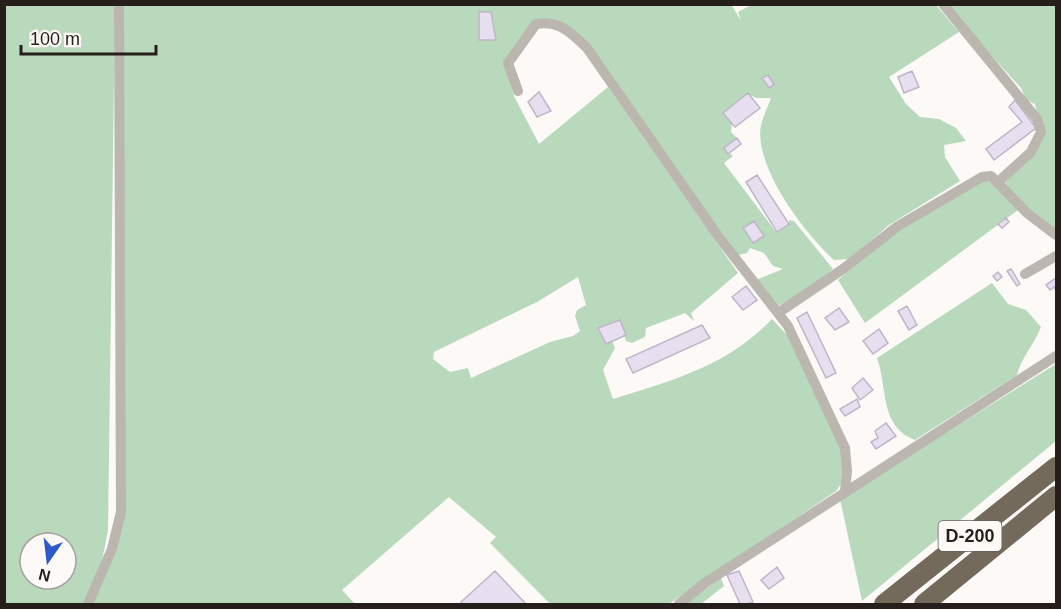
<svg xmlns="http://www.w3.org/2000/svg" width="1061" height="609" viewBox="0 0 1061 609" font-family="Arial,sans-serif">
<style>
.green{fill:#b8d9bc;fill-rule:evenodd}
.building{fill:#e7dff0;stroke:#beb6c7;stroke-width:1.5}
.lines{fill:none;stroke-linecap:round;stroke-linejoin:round}
.street{stroke:#bbb6af;stroke-width:10}
.highway{stroke:#746a5c;stroke-width:20}
.labels{text-anchor:middle;stroke-width:4.5;stroke-linejoin:round;paint-order:stroke}
.shield{fill:#fdf9f7;stroke:#66605d;stroke-width:1.5}
.shield-label{font-size:18px;font-weight:bold;fill:#261e1b}
</style>
<rect width="100%" height="100%" fill="#fdf9f7"/>
<path class="green" d="M731,4L741,21L738,12L751,5L935,4L959,32L889,77L906,104L920,117L939,119L956,128L966,141L944,145L945,157L960,181L889,225L850,259L834,260C805,234 753,166 761,125C763,116 768,107 771,98H756L748,94L724,113L732,124L731,132L737,138L724,148L733,156L724,163L776,232L789,224V220L794,221L833,269L813,286L780,305L775,306L756,280L783,269L773,266L764,253L750,248L747,253L738,255L721,238L590,46C571,30 558,12 532,22L507,72L514,96L539,144L608,87L738,273L691,313L694,321L685,313L646,328L645,337L632,343L626,341L620,321L598,328L606,344L612,341L615,348L603,370L613,399C673,380 727,366 772,319L788,336L843,452L841,484L836,491L669,604H550L490,543L496,537L449,497L342,590L355,604H91L122,522V5ZM754,221L764,236L753,243L743,228ZM578,277L586,305L577,310L575,316L580,331L573,336L550,342L471,378L468,368L450,372L433,359L434,352L537,302Z
M4,5H115L108,530L101,566L84,604H5ZM30,543H66V579H30Z
M946,5H1056V231L1019,200L1005,183L1042,137L1035,104L1026,100L1021,88Z
M980,180L992,182L1018,210L865,323L838,280L889,236Z
M992,283L1008,304L1026,310L1041,327C1034,345 1021,358 1017,375L915,440C879,426 888,388 877,358Z
M1056,364V441L862,601L840,499Z
M721,578L724,586L701,604H685Z"/>
<path class="building" d="M479,12H491L496,40H479Z
M912,71L919,87L904,93L898,77Z
M768,75L774,84L769,88L762,78Z
M539,92L551,111L537,117L528,102Z
M748,93L760,108L735,127L723,113Z
M1015,100L1036,128L994,160L986,149L1022,122L1009,107Z
M737,138L741,144L728,154L724,148Z
M757,175L789,224L777,232L746,182Z
M1006,218L1009,222L1002,228L998,224Z
M754,221L764,236L753,243L743,228Z
M1011,269L1020,284L1017,286L1007,271Z
M998,272L1002,277L997,281L993,276Z
M1056,278V291L1054,287L1050,290L1046,285Z
M746,286L757,300L743,310L732,297Z
M907,306L917,325L909,330L898,311Z
M839,308L849,322L835,330L825,318Z
M807,312L836,373L826,378L797,318Z
M620,320L626,335L606,344L598,328Z
M702,325L710,338L633,373L626,359Z
M879,329L888,343L873,354L863,341Z
M863,378L873,390L860,400L852,388Z
M857,399L860,407L845,416L840,409Z
M886,423L896,436L876,449L871,442L878,438L875,431Z
M777,567L784,578L769,589L761,580Z
M495,571L526,604H463L461,602Z
M739,571L753,602L747,604H740L727,575Z"/>
<g class="lines">
<path class="street" d="M943,4L1037,119L1041,132L1031,152L997,183
M518,91L508,63L536,24C560,20 571,33 587,48L718,236L788,326L845,448L847,471L845,491
M1025,274L1056,256
M778,313L843,269L898,226L982,177L991,176L1027,213L1056,235
M88,604L112,549L121,512L119,4
M679,604L705,583L1056,356"/>
<path class="highway" d="M884,604L1056,467
M924,604L1056,496"/>
</g>
<g class="labels">
<rect class="shield" x="938.5" y="521" width="63" height="30" rx="4.5"/>
<g class="shield-label">
<text x="970" y="542">D-200</text>
</g>
</g>
<rect width="1061" height="609" fill="none" stroke="#261e1b" stroke-width="12"/>
<g transform="translate(48 561) rotate(194)"><circle r="28" fill="#fdf9f7" stroke="#a7a19f" stroke-width="1.5"/>
<path d="M0-4.5L10 22L0 15L-10 22Z" fill="#2e59c8"/>
<text y="-9" font-size="16" font-weight="bold" text-anchor="middle" fill="#261e1b">N</text>
</g>
<path d="M21 45v9h135v-9" fill="none" stroke="#261e1b" stroke-width="3"/>
<text x="30" y="45" font-size="18" fill="#261e1b" stroke="#fdf9f7" stroke-width="4.5" paint-order="stroke">100 m</text>
</svg>
